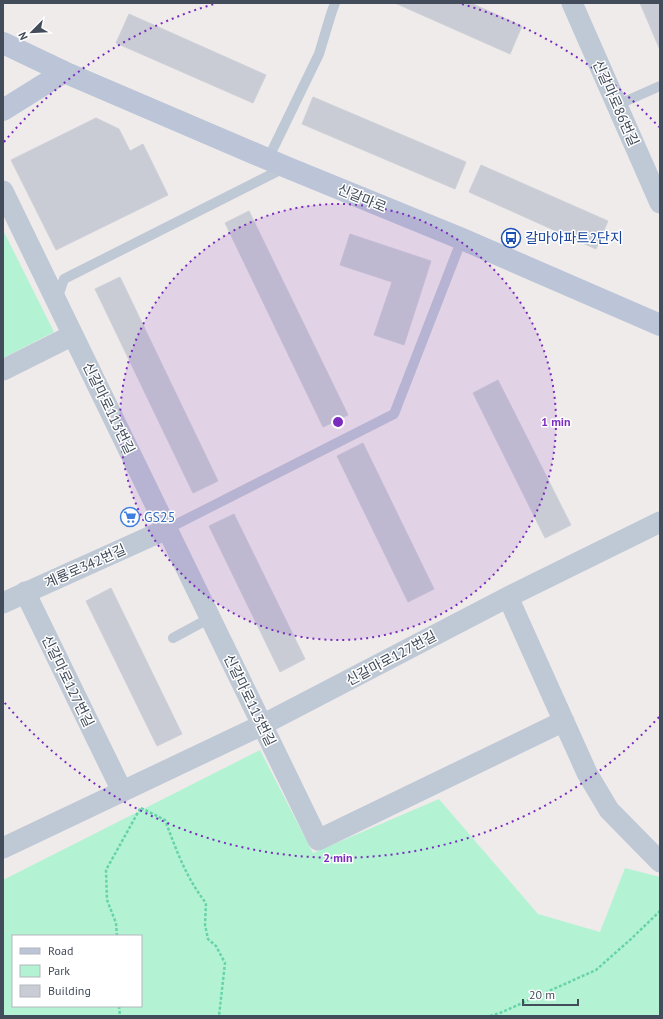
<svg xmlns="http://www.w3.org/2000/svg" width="663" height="1019" viewBox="0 0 663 1019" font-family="'PT Sans','Noto Sans KR',sans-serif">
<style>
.green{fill:#b3f3d3;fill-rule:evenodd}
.building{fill:#c9ccd4;stroke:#ced0d8}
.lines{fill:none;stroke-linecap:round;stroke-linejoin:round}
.path{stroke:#68d3ab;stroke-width:2.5;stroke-dasharray:3 2;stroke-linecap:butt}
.lane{stroke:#bfc8d5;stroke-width:10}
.street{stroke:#bfc8d5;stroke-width:21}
.secondary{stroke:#bbc5d7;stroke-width:22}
.ring{fill:none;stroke:#7b2cbf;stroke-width:2;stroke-dasharray:2 4}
.labels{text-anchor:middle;stroke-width:3;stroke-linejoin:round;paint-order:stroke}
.street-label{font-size:14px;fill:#424c5a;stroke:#fff}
.transit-label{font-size:14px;fill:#164399;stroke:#fff;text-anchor:start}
.shop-label{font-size:14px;fill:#366cbe;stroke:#fff;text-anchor:start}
.centre{fill:#7b2cbf;stroke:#fff;stroke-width:2}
.ring-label{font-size:12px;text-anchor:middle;font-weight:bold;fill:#7b2cbf;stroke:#fff;stroke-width:3;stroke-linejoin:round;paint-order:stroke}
</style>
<rect width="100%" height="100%" fill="#efebeb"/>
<path class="green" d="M3,230L54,332L3,358Z
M260,750L313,853L439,799L538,914L600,932L625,868L660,877V1016H3V880ZM13,936H141V1006H13Z"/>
<path class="building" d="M395,3H471L522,26L510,54Z
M640,3H660V50Z
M129,14L266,75L253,103L116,43Z
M313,97L466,162L455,189L302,124Z
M96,118L119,129L130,151L143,144L168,195L56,250L11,160Z
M481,165L608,221L596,249L469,192Z
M249,211L348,415L323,427L225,223Z
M350,234L431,261L404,345L374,335L392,282L340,265Z
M120,277L218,481L193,493L95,289Z
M498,380L571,525L545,538L473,393Z
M363,443L434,589L408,602L337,456Z
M234,514L305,659L280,672L209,526Z
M111,588L182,734L157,746L86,601Z"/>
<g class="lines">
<path class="path" d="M141,808L165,820C176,849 186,878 206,903L205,925L208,939L216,946L225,963L219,1016
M117,936L116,923L107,900L106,870L141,807
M119,1006L120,1016
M490,1016L500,1013L596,970L631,939L660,911"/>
<path class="lane" d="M617,105L660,86
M268,159L319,54L331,14L335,3
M57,299L64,279L284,168
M167,529L394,414L462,239
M173,638L210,618"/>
<path class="street" d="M572,3L660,203
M3,191L318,840L564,721
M3,370L73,335
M25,592L122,791
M508,597L587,773L609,810L660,862
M3,603L167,529
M3,848L262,725L508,597L660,522"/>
<path class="secondary" d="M3,43L64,72L286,167L462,239L660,325
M3,110L64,72"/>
</g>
<circle cx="338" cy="422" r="218" fill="#7b2cbf" fill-opacity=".12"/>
<g class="ring">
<circle cx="338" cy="422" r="218"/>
<path d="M659 717A436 436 0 0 1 4 702M4 142A436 436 0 0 1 214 4M462 4A436 436 0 0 1 659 127"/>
</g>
<defs>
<symbol id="bus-ring" viewBox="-11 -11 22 22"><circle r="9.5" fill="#fff" stroke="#1a4fb4" stroke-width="1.5"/><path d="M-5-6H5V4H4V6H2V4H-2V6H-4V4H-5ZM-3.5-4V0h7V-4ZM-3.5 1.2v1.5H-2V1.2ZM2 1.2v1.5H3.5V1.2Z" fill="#1a4fb4"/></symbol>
<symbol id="supermarket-ring" viewBox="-11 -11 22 22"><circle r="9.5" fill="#fff" stroke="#3f7fe0" stroke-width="1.5"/><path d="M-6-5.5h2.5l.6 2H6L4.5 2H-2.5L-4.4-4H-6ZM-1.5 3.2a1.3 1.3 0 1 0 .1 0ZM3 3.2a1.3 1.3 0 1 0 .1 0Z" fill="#3f7fe0"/></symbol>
</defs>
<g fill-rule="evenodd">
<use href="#bus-ring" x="500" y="227" width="22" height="22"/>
<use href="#supermarket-ring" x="119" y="506" width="22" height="22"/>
</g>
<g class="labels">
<g class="street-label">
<text transform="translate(616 103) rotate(66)" y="5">신갈마로86번길</text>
<text transform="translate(362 198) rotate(22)" y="5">신갈마로</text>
<text transform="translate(109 408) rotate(64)" y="5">신갈마로113번길</text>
<text transform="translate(85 566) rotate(-24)" y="5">계룡로342번길</text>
<text transform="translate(391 658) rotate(-28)" y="5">신갈마로127번길</text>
<text transform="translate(68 681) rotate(64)" y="5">신갈마로127번길</text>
<text transform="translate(250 700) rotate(64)" y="5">신갈마로113번길</text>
</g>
<g class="transit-label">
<text x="525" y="243">갈마아파트2단지</text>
</g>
<g class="shop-label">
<text x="144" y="522">GS25</text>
</g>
</g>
<circle cx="338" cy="422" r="6" class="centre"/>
<g class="ring-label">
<text x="556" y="426">1 min</text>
<text x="338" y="862">2 min</text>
</g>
<rect width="663" height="1019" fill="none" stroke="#424c5a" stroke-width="8"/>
<rect x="12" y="935" width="130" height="72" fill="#ffffff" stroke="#b3b7bd"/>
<rect x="20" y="948" width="20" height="6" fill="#bbc5d7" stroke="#b3b7bd"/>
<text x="48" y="955" font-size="12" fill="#424c5a">Road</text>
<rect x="20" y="965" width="20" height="12" fill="#b3f3d3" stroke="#b3b7bd"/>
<text x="48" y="975" font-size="12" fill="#424c5a">Park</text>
<rect x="20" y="985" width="20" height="12" fill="#c9ccd4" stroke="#b3b7bd"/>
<text x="48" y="995" font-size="12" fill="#424c5a">Building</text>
<g transform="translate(32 32) rotate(246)" stroke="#ffffff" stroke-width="3" paint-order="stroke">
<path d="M0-3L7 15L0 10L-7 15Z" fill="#424c5a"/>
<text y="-6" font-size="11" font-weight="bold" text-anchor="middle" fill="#424c5a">N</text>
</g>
<path d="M523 999v6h55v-6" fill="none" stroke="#424c5a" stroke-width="2"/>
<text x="529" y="999" font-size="12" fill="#424c5a" stroke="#ffffff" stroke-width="3" paint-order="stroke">20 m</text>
</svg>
